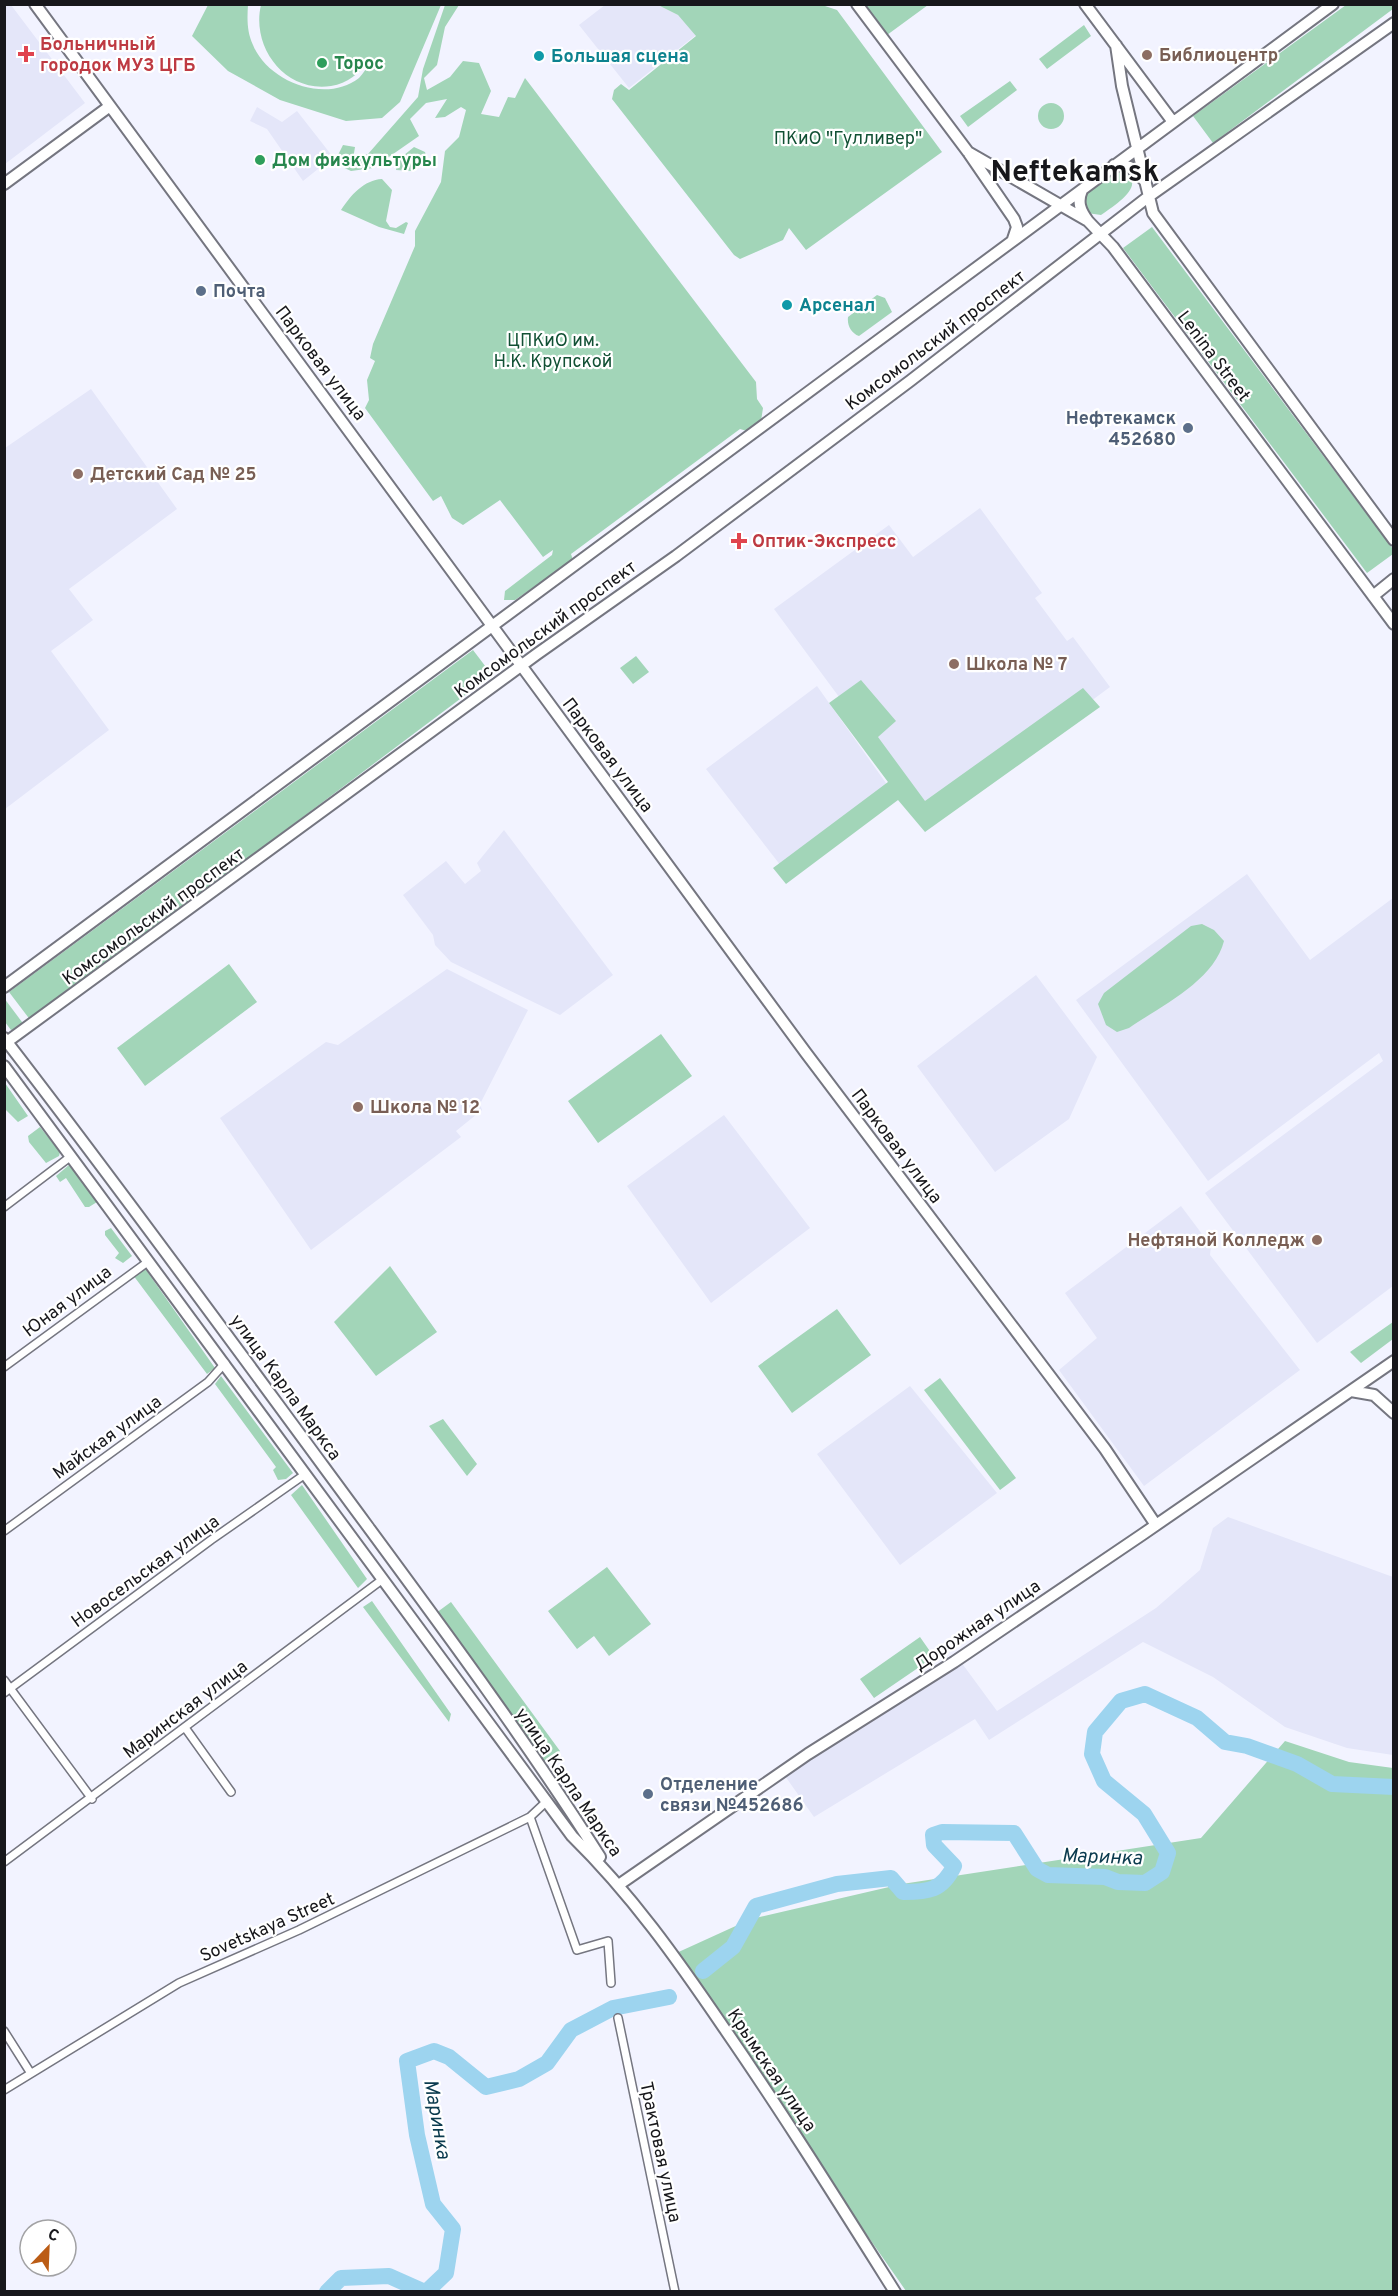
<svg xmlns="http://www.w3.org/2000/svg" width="1398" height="2296" viewBox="0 0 1398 2296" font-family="Overpass,sans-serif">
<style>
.built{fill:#e4e6f9}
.green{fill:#a2d5b8}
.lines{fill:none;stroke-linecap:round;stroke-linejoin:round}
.river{stroke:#9dd4ef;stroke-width:16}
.minor-casing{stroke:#757680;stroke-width:10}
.secondary-casing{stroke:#757680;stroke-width:14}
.minor{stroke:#fff;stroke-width:7}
.secondary{stroke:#fff;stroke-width:10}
.health-dot{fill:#e0444e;stroke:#fff;stroke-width:2}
.education-dot{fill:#8d6e63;stroke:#fff;stroke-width:2}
.culture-dot{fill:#0f9aa8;stroke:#fff;stroke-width:2}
.leisure-dot{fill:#2e9e5b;stroke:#fff;stroke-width:2}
.service-dot{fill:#5c6f8a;stroke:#fff;stroke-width:2}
.labels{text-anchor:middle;stroke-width:4.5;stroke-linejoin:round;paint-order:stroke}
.health-label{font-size:18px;font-weight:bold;fill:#be3a42;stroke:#fff;text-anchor:start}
.education-label{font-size:18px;font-weight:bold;fill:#785e54;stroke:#fff;text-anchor:start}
.culture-label{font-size:18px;font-weight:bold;fill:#0d838f;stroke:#fff;text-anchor:start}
.leisure-label{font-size:18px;font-weight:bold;fill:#27864d;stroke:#fff;text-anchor:start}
.park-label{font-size:18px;fill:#115034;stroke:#fff}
.service-label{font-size:18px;font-weight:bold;fill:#4e5e75;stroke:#fff;text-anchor:start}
.street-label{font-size:18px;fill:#17171b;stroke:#fff}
.water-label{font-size:20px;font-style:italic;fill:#0b3b4e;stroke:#fff}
.town-label{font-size:30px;font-weight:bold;fill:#17171b;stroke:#fff}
</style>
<rect width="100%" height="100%" fill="#f2f3ff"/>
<path class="built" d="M11,5L85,103L5,164L4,5Z
M605,5H658L678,15L696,35L629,88L579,25Z
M257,107L282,122L297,111L333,157L303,181L267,129L250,121Z
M91,389L177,509L69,589L93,620L51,651L109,730L5,809V448Z
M980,508L1042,593L1035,598L1067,641L1073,637L1110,687L930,820L774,609L889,525L913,557Z
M817,686L898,800L788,875L706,769Z
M504,830L613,975L560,1015L451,962L435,945L433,935L403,895L446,861L465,884L481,871L477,863Z
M1247,874L1310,960L1393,898V1286L1317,1343L1205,1193L1383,1061L1379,1053L1208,1181L1076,1000Z
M447,969L528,1010L480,1104L482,1110L456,1131L461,1137L311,1250L220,1118L326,1042L338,1045Z
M1036,975L1097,1057L1069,1119L995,1172L917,1066Z
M724,1115L810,1228L711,1303L627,1186Z
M1181,1206L1211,1246L1210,1255L1300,1370L1144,1486L1059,1370L1097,1338L1065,1293Z
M910,1386L997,1493L900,1565L817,1454Z
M1228,1517L1393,1577V1755L1347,1748L1285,1727L1213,1677L1143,1642L989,1740L975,1719L814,1817L785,1776L961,1662L997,1711L1156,1608L1200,1570L1213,1528Z"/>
<path class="green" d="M208,5H248C247,19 247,32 253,45C268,82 326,104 359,78C363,74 367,67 370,63C358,72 348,84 331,86C284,93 251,46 261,5H441L400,102L382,118L346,121L280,100L228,71L192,36Z
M445,5H459L445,27L437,65L424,78L427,90L450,77L463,61L479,63L491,91L481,114L499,117L508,97L515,98L525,78L756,382L757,399L763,408L761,421L747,431L740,429L571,554L573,560L515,600H504L505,591L552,555L553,550L543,557L500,500L463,525L452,518L441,496L433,501L365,408L369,400L367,380L375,361L370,358L373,344L415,246V231L441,182L445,151L459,137L466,110L461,107L445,117L435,118L447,99L426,103L410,119L419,136L373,168L351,171L334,163L343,145L355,147L353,159L368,154L418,97L423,69Z
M658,5L819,4L837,10L942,152L806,250L789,228L783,240L740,259L734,255L612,99L614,90L621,84L629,90L696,36L678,15Z
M864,5H928L887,35Z
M1346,5H1393V9L1213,143L1193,116Z
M1084,25L1091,36L1047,69L1039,59Z
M1010,81L1017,90L968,127L960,116Z
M1038 116a13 13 0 1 1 26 0a13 13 0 1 1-26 0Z
M414,147L425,152L427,160L412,171L396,170L398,160Z
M1116,170C1154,181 1115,205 1101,215L1087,213L1082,194Z
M382,179L392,190L386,221L390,227L396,228L406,222L408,223L404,234L379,227L341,210C351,195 364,180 382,179Z
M1152,227L1393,549V554L1367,573L1123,248Z
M877,295L885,298L892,312L859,336C851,333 847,325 848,317Z
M473,650L492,675L31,1021L9,992Z
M636,656L649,672L633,684L620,668Z
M861,680L896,721L878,737L925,801L1083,688L1100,707L925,832L898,800L786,884L773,868L888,782L829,703Z
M1202,924L1214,930L1224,941C1214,981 1161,1006 1129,1028L1117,1032L1106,1025L1098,1004L1104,993L1191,926Z
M229,964L257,1002L145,1086L117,1048Z
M4,998L25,1026L11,1030L5,1022Z
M661,1034L692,1076L598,1143L568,1101Z
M5,1083L28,1116L18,1122L5,1109Z
M40,1127L60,1152L59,1156L46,1163L29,1142L28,1136Z
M69,1165L97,1202L89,1207H85L66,1178L60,1182L56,1176Z
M111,1228L132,1256L123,1263L115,1258L119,1253L105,1235V1231Z
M390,1266L437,1332L376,1376L334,1322Z
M144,1267L215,1368L207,1374L133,1275Z
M837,1309L871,1355L792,1413L758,1366Z
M1393,1322V1339L1361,1363L1350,1352Z
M221,1376L293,1473L286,1479L278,1480L273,1470L276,1467L215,1384Z
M940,1378L1016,1478L1000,1490L924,1390Z
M443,1419L477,1464L467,1476L429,1426Z
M302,1485L367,1579L358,1588L291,1495Z
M607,1567L651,1624L609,1656L594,1636L577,1649L548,1611Z
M372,1601L451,1714L449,1722L363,1607Z
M451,1602L560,1751L544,1761L436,1613Z
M920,1637L934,1657L874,1698L860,1679Z
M1285,1741L1349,1762L1393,1768V2291H906L672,1955L751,1919L902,1884L1201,1838Z"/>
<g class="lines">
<path class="river" d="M703,1971L733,1947L756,1906L837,1884L891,1878L903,1892C928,1892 942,1891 954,1866L934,1845L933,1835L942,1832L1014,1833L1037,1869L1048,1875L1105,1877L1118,1882L1145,1883L1162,1872L1168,1853L1144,1814L1104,1781L1092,1754L1095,1732L1121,1701L1145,1694L1197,1718L1225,1742L1247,1746L1297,1764L1332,1784L1394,1787
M327,2292L341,2278L389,2276L425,2292
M426,2292L446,2273L453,2229L433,2204L417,2135L407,2061L434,2051L449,2057L486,2087L519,2079L547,2063L571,2030L613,2008L669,1997"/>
<defs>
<path id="minor" d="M4,1207L70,1157
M4,1367L149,1261
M4,1531L208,1382L225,1363
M4,1680L92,1799
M4,1693L211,1540L304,1475
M186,1729L231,1792
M530,1817L577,1950L608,1941L611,1983
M4,1862L383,1579
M618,2018L675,2292
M4,2031L30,2072
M4,2090L179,1983L299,1930L530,1817L547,1801"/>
<path id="secondary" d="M35,4L806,1053L1105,1449L1156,1525
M857,4L968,152L1014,219L1017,227L1013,239
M1085,4L1173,122
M1116,45L1122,86L1153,213L1394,540
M968,152L1088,221L1113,247L1394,624
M1114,165L1130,167L1145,181
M4,184L110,106
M1082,190C1077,202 1080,210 1088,221
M1373,596L1394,579
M4,987L1333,4
M4,1038C113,1179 218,1323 324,1467C418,1595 515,1723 600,1857
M4,1044L537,654L676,556L910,381L1148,197L1394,23
M4,1066L572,1836C632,1895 677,1959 724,2028C784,2115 839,2203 895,2292
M1351,1391L1374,1395L1394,1413
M620,1884L808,1754L954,1662L1143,1534L1394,1361"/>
</defs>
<use href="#minor" class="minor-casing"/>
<use href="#secondary" class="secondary-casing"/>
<use href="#minor" class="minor"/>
<use href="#secondary" class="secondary"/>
</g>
<g class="health-dot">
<path d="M23 45h6v6h6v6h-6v6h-6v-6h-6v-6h6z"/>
<path d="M736 532h6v6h6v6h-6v6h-6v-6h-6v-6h6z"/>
</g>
<g class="education-dot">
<circle cx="1147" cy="55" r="6"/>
<circle cx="78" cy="474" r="6"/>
<circle cx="954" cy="664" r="6"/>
<circle cx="358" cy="1107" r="6"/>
<circle cx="1317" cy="1240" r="6"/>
</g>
<g class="culture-dot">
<circle cx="539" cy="56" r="6"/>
<circle cx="787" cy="305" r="6"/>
</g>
<g class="leisure-dot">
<circle cx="322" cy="63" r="6"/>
<circle cx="260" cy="160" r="6"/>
</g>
<g class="service-dot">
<circle cx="201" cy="291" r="6"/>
<circle cx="1188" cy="428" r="6"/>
<circle cx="648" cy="1794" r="6"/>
</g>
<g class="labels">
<g class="health-label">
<text x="40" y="50">Больничный<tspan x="40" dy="21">городок МУЗ ЦГБ</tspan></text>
<text x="752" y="547">Оптик-Экспресс</text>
</g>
<g class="education-label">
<text x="1159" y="61">Библиоцентр</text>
<text x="90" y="480">Детский Сад № 25</text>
<text x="966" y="670">Школа № 7</text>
<text x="370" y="1113">Школа № 12</text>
<text x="1305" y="1246" text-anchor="end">Нефтяной Колледж</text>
</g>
<g class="culture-label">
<text x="551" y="62">Большая сцена</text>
<text x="799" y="311">Арсенал</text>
</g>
<g class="leisure-label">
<text x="334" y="69">Торос</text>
<text x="272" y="166">Дом физкультуры</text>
</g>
<g class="park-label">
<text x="848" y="144">ПКиО "Гулливер"</text>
<text x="553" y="346">ЦПКиО им.<tspan x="553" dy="21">Н.К. Крупской</tspan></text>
</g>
<g class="service-label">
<text x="213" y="297">Почта</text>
<text x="1176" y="424" text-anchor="end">Нефтекамск<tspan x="1176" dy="21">452680</tspan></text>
<text x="660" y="1790">Отделение<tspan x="660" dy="21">связи №452686</tspan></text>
</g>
<g class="street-label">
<text transform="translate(935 340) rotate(-37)" y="6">Комсомольский проспект</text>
<text transform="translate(1214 356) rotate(53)" y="6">Lenina Street</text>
<text transform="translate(321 363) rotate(53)" y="6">Парковая улица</text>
<text transform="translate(545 629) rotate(-36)" y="6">Комсомольский проспект</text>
<text transform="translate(608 755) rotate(53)" y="6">Парковая улица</text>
<text transform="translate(153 916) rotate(-36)" y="6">Комсомольский проспект</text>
<text transform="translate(897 1146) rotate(53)" y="6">Парковая улица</text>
<text transform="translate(67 1301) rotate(-37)" y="6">Юная улица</text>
<text transform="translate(286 1387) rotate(54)" y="6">улица Карла Маркса</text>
<text transform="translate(107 1437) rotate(-36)" y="6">Майская улица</text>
<text transform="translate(145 1571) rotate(-36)" y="6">Новосельская улица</text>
<text transform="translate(977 1625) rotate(-34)" y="6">Дорожная улица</text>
<text transform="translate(185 1709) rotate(-37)" y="6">Маринская улица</text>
<text transform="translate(569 1782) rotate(56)" y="6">улица Карла Маркса</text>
<text transform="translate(267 1927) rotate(-24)" y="6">Sovetskaya Street</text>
<text transform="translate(772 2070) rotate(56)" y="6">Крымская улица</text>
<text transform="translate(661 2152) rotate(78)" y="6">Трактовая улица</text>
</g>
<g class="water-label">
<text transform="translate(1102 1856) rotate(2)" y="7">Маринка</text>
<text transform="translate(438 2119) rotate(80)" y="7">Маринка</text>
</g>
<g class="town-label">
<text x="1075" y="181">Neftekamsk</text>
</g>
</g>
<rect width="1398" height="2296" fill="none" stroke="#17171b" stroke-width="12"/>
<g transform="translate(48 2248) rotate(23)"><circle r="28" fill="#ffffff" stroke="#a2a2a4" stroke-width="1.5"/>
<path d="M0-4.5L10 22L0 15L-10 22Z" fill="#bb5c15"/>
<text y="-9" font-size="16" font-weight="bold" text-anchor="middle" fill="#17171b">С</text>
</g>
</svg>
